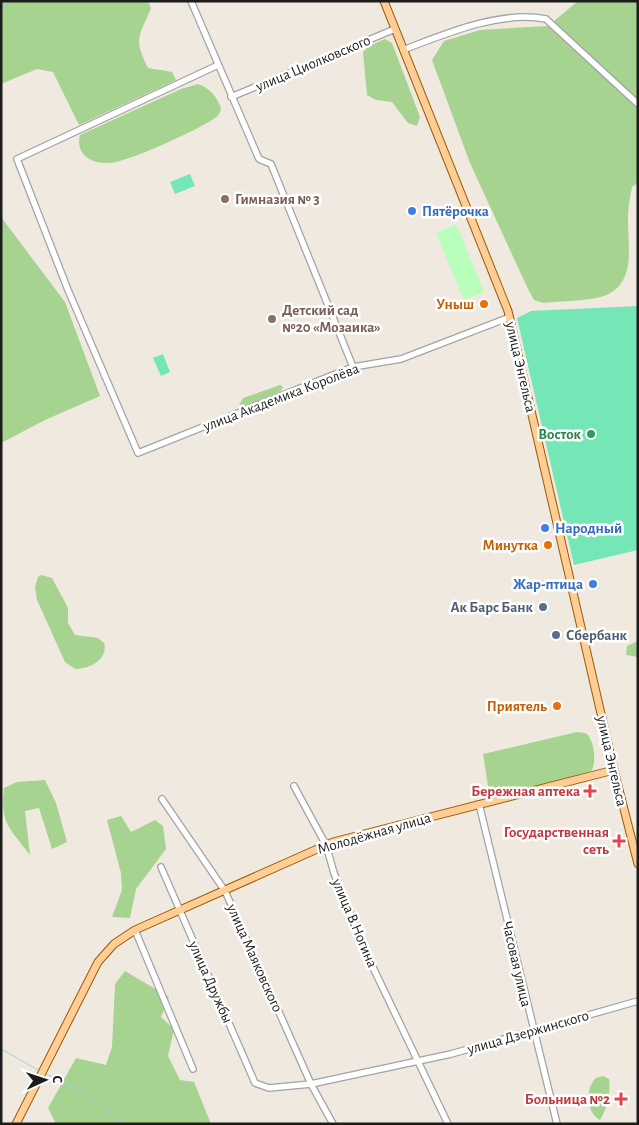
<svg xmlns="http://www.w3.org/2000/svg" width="639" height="1125" viewBox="0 0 639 1125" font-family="'Alegreya Sans',sans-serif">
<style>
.forest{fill:#a6d390}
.park{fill:#b7ffba}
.pitch{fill:#75e7b7}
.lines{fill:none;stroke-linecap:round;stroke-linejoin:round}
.stream{stroke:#9bd4e1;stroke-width:1}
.minor-casing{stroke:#a3a3a3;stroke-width:8}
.major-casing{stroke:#945d00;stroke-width:9}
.minor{stroke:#fff;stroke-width:5.5}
.major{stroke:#ffcd95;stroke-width:7}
.education-dot{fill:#8d6e63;stroke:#fff;stroke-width:2}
.shop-dot{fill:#3f7fe0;stroke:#fff;stroke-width:2}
.food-dot{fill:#e8710a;stroke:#fff;stroke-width:2}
.leisure-dot{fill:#2e9e5b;stroke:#fff;stroke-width:2}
.service-dot{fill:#5c6f8a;stroke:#fff;stroke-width:2}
.health-dot{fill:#e0444e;stroke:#fff;stroke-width:2}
.labels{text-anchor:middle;stroke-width:5;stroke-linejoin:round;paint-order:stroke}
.street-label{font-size:15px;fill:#1c1c1c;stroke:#fff}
.education-label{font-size:15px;font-weight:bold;fill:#785e54;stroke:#fff;text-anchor:start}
.shop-label{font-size:15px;font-weight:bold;fill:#366cbe;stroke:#fff;text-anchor:start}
.food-label{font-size:15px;font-weight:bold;fill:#c56008;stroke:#fff;text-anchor:end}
.leisure-label{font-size:15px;font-weight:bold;fill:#27864d;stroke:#fff;text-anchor:end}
.service-label{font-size:15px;font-weight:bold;fill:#4e5e75;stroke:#fff;text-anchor:end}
.health-label{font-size:15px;font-weight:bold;fill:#be3a42;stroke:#fff;text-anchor:end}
</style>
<rect width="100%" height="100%" fill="#efe9e0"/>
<path class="forest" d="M1,1H148L151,8C139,38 133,37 148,68L172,72L176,80L79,125L53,72L37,69L1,84Z
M578,1H638V183L632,187C630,197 628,207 628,217C627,245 638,283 604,296C588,301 560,301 543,303L534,300L528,289L470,163L432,60L444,41L480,30L548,26Z
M385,39L392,43L420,117L417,126L408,123L392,102L376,100L367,95L363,52L369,46Z
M198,84C210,88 217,97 221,108C220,112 219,116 215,118C200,129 126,163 109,163C91,164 75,154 80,135L181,89Z
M1,217L65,302L100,396L45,420L1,443Z
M280,385L283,387L281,391L246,407L239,405L243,398Z
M41,575L52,578L68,608V623L75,635L98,638L104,643C109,660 88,669 75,669L65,662L37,600L35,587L38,577Z
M638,641V657L626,655L627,646Z
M577,732C581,733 586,732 588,735C594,742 597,764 591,771L499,797L489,792L483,754Z
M45,780L56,803L67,842L52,849L39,808L25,811L30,855C10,828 0,824 4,788L17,782Z
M121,816L131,832L155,820L163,826L166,849L136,889L130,918L112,917L122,890L121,873L107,820Z
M125,971L169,997L161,1017L174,1029L168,1056L180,1080L194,1082L211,1124H56L48,1108L76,1058L106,1065L112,1047L115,984Z
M603,1076L609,1079C611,1091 607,1109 600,1120C586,1113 585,1088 596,1078Z"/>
<path class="park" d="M456,224L484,292L464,300L436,233Z"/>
<path class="pitch" d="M190,174L195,186L175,194L170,182Z
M638,306V550L574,565L517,318L531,311Z
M163,354L170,372L161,376L153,358Z"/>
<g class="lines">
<path class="stream" d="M1,1049L40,1071
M46,1074L87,1094L122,1124"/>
<defs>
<path id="minor" d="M191,1L259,159L271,164L353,367
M403,50C445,34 501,10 546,19L638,104
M218,65L17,159L68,290L138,453L353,367L401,359L510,317
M231,97L395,29
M294,786L326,845L334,873L368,957L448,1124
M162,799L225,891L311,1084L333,1124
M479,804L557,1124
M161,867L255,1083L269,1088L311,1084L451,1054L638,1001
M135,930L193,1069"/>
<path id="major" d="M384,1L508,311L614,770L638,864
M16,1124L98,962L114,944L135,930L333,842L614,770"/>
</defs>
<use href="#minor" class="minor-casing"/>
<use href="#major" class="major-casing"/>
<use href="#minor" class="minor"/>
<use href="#major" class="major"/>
</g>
<g class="education-dot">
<circle cx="225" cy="199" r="5"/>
<circle cx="272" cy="319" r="5"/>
</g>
<g class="shop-dot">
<circle cx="412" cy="211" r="5"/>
<circle cx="545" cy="528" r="5"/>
<circle cx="593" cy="584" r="5"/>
</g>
<g class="food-dot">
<circle cx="484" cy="304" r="5"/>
<circle cx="548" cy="545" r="5"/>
<circle cx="557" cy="706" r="5"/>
</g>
<circle class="leisure-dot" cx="591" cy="434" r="5"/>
<g class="service-dot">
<circle cx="543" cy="607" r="5"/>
<circle cx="556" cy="635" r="5"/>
</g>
<g class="health-dot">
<path d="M587.5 783.5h5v5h5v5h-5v5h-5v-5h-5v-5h5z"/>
<path d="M616.5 833.5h5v5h5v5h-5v5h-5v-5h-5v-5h5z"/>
<path d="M618.5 1091.5h5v5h5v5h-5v5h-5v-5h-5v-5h5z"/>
</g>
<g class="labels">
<g class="street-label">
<text transform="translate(313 63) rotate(-23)" y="5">улица Циолковского</text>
<text transform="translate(521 367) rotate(77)" y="5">улица Энгельса</text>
<text transform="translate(281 397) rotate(-21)" y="5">улица Академика Королёва</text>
<text transform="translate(612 761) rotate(77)" y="5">улица Энгельса</text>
<text transform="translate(374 833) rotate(-16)" y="5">Молодёжная улица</text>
<text transform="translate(355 923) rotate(67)" y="5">улица В.Ногина</text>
<text transform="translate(255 958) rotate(66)" y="5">улица Маяковского</text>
<text transform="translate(517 964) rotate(77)" y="5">Часовая улица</text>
<text transform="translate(211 982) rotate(66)" y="5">улица Дружбы</text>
<text transform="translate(528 1032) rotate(-16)" y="5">улица Дзержинского</text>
</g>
<g class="education-label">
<text x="235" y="204">Гимназия № 3</text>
<text x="282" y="315">Детский сад<tspan x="282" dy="17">№20 «Мозаика»</tspan></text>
</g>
<g class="shop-label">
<text x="422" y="216">Пятёрочка</text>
<text x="555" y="533">Народный</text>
<text x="583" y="589" text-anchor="end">Жар-птица</text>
</g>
<g class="food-label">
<text x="474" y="309">Уныш</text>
<text x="538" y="550">Минутка</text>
<text x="547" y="711">Приятель</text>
</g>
<g class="leisure-label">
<text x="581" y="439">Восток</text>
</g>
<g class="service-label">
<text x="533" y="612">Ак Барс Банк</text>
<text x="566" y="640" text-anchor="start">Сбербанк</text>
</g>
<g class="health-label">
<text x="580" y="796">Бережная аптека</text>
<text x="609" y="837">Государственная<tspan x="609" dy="17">сеть</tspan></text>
<text x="610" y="1104">Больница №2</text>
</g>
</g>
<rect width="639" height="1125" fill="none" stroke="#1c1c1c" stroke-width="5"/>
<g transform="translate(45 1080) rotate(87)" stroke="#ffffff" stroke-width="4" paint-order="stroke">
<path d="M0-4L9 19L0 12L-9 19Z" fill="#1c1c1c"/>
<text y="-8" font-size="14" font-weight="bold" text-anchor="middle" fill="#1c1c1c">С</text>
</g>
</svg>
